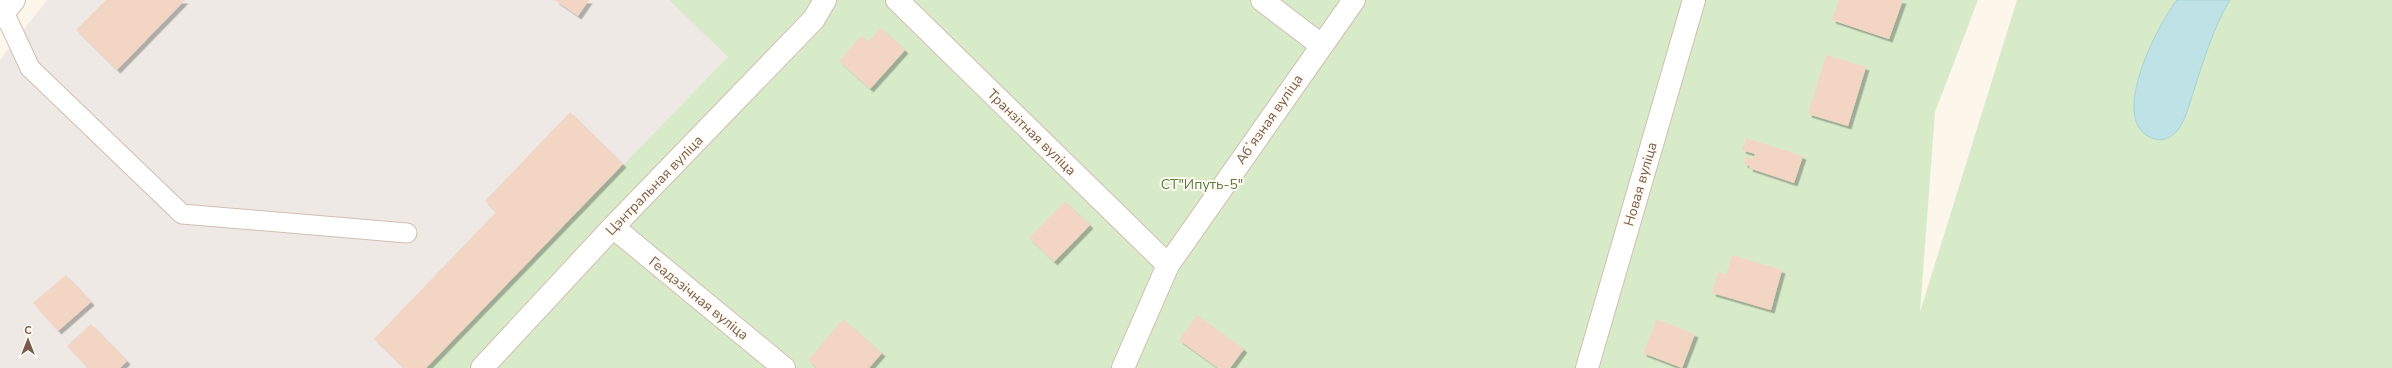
<svg xmlns="http://www.w3.org/2000/svg" width="2392" height="368" viewBox="0 0 2392 368" font-family="'Nunito Sans',sans-serif">
<style>
.industrial{fill:#eee9e4}
.green{fill:#d8ebc9}
.water{fill:#bfe2e7;stroke:#a5d2d9}
.building{fill:#f2d5c3;filter:url(#shadow)}
.lines{fill:none;stroke-linecap:round;stroke-linejoin:round}
.service-casing{stroke:#d0beb0;stroke-width:21}
.minor-casing{stroke:#d0beb0;stroke-width:24}
.service{stroke:#fff;stroke-width:19}
.minor{stroke:#fff;stroke-width:22}
.labels{text-anchor:middle;stroke-width:4;stroke-linejoin:round;paint-order:stroke}
.street-label{font-size:14px;fill:#795c4d;stroke:#fffaf2}
.park-label{font-size:14px;fill:#577e45;stroke:#fffaf2}
</style>
<defs>
<filter id="shadow"><feDropShadow dx="3.5" dy="3.5" stdDeviation="0" flood-color="#0004"/></filter>
</defs>
<rect width="100%" height="100%" fill="#fdf6eb"/>
<path class="industrial" d="M47,0H669L729,57L426,368H0V60Z"/>
<path class="green" d="M669,0H1978L1935,112L1920,312L2017,0H2392V368H426L728,57Z"/>
<path class="water" d="M2177,0H2230C2213,28 2204,60 2194,90C2189,104 2186,121 2176,132C2169,139 2161,142 2152,138C2107,121 2158,24 2177,0Z"/>
<path class="building" d="M106,0H185L117,70L76,30Z
M555,0H589L578,16Z
M1839,0H1903L1889,39L1832,20Z
M881,28L905,50L870,89L839,61L861,36L868,42Z
M1826,55L1866,67L1848,126L1808,114Z
M570,112L623,164L426,368H404L374,339L496,212L485,201Z
M1746,138L1803,156L1794,183L1749,168L1750,166L1744,164L1746,156L1753,159L1755,154L1742,150Z
M1065,201L1090,225L1054,262L1029,238Z
M1732,255L1782,270L1771,310L1712,293L1718,272L1726,275Z
M66,275L91,302L58,331L33,303Z
M1197,315L1244,349L1230,368H1218L1179,340Z
M843,319L882,353L869,368H817L808,360Z
M1657,319L1695,334L1682,368L1643,353Z
M91,324L127,361L120,368H88L67,346Z"/>
<g class="lines">
<defs>
<path id="service" d="M4,12L30,68L182,214L407,233"/>
<path id="minor" d="M897,0L1168,265
M1262,0L1321,45
M0,17L14,0
M613,227L784,368
M482,368L613,227L814,19L825,0
M1123,368L1168,265L1354,0
M1587,368L1694,0"/>
</defs>
<use href="#service" class="service-casing"/>
<use href="#minor" class="minor-casing"/>
<use href="#service" class="service"/>
<use href="#minor" class="minor"/>
</g>
<g class="labels">
<g class="street-label">
<text transform="translate(1269 119) rotate(-55)" y="5">Абʼязная вуліца</text>
<text transform="translate(1032 132) rotate(44)" y="5">Транзітная вуліца</text>
<text transform="translate(1640 184) rotate(-74)" y="5">Новая вуліца</text>
<text transform="translate(654 185) rotate(-46)" y="5">Цэнтральная вуліца</text>
<text transform="translate(699 298) rotate(39)" y="5">Геадэзічная вуліца</text>
</g>
<g class="park-label">
<text x="1202" y="189">СТ"Ипуть-5"</text>
</g>
</g>
<g transform="translate(28 340)" stroke="#fffaf2" stroke-width="3" paint-order="stroke">
<path d="M0-3L7 15L0 10L-7 15Z" fill="#795c4d"/>
<text y="-6" font-size="11" font-weight="bold" text-anchor="middle" fill="#795c4d">С</text>
</g>
</svg>
